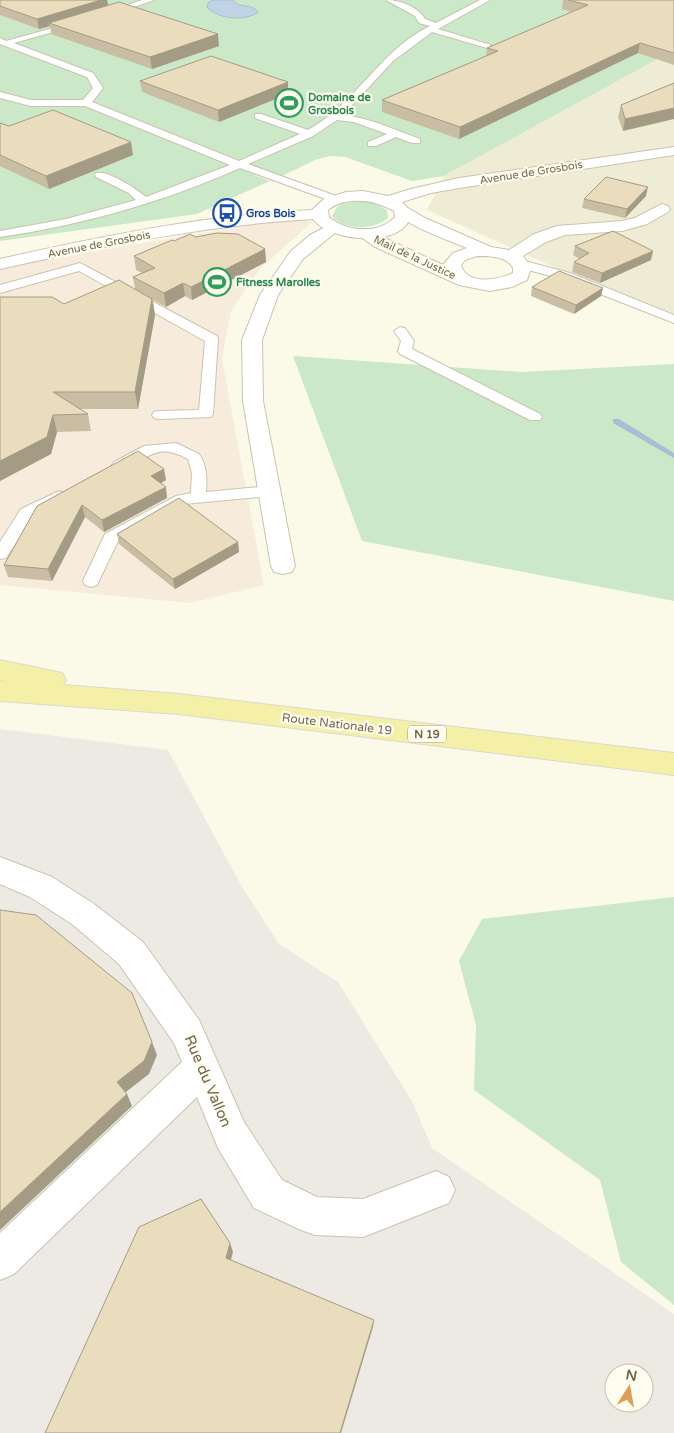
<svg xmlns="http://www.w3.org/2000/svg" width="674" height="1433" viewBox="0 0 674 1433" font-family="'Varela Round',sans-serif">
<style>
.residential{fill:#efecd5}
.commercial{fill:#f7ecdb}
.industrial{fill:#eceae2;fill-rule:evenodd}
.green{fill:#cbe8c8}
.water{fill:#bfd3e4;stroke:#a6bfd5}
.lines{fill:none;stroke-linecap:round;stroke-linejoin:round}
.stream{fill:#a6bfd5;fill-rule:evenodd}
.service-casing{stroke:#cac3ad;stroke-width:2}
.minor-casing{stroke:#cac3ad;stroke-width:2}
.tertiary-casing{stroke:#cac3ad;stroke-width:2}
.primary-casing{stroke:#dbd8d1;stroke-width:2}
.service{fill:#fff;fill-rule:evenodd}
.minor{fill:#fff;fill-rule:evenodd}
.tertiary{fill:#fff;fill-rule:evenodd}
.primary{fill:#f5f0a7;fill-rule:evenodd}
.wall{fill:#c9bea3}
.shaded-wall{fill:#a49b85}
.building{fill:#eaddbe;stroke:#a49b85}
.labels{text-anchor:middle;stroke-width:4.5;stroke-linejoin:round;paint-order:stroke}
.far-leisure-label{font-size:11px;font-weight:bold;fill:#27864d;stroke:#fefdf0;text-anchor:start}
.far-street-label{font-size:11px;fill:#74684e;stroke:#fefdf0}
.far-transit-label{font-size:11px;font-weight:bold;fill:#164399;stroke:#fefdf0;text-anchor:start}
.shield{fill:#fefdf0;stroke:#9d957f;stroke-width:1}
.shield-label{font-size:11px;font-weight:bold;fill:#74684e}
.street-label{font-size:12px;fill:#74684e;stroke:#fefdf0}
.near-street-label{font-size:15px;fill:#74684e;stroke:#fefdf0}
</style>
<rect width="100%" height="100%" fill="#fbfae9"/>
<path class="residential" d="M674,50V321L427,210L444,176Z"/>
<path class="commercial" d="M291,218L312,222L260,269L231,311L222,359L264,585L190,603L0,585V269L23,263Z"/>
<path class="industrial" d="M0,729L168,750L242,887L279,944L338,982L413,1103L432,1148L674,1314V1433H0ZM614,1373H644V1403H614Z"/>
<path class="green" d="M0,0H674V50L444,176L412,181L345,157L330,156L315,160L282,176L266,170L254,175L270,181L197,214L0,241Z
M359,201L376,204L387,210L388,218C374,230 344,231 332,216L336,208L342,204Z
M293,356L522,372L674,364V601L362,541Z
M674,897V1305L621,1262L600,1180L474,1090L476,1025L459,961L482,919Z"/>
<path class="water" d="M213,0H233C238,9 252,3 258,12C246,22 217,19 207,7L208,3Z"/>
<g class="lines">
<path class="stream" d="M613,419H619L674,453V458L613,423Z"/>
<defs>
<path id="service" d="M142,0H154L111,15L104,13Z
M386,0C400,0 418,7 425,19L436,23L480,0H490L438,29L491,45L487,48L432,32L393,61L343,115C370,118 395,130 420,139V143H412L396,137L376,146H368V142L387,134L354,122L337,120L313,136L248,164L339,197L340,199L339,201H331L240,168C163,202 83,225 0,237V231L66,219L136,200L129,193L96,177L95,175L96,173C108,170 137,189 146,197L230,165L85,106H31L0,98V92L31,100H83L93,88L87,77L0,44V38L6,41L78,21V25L14,43L93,73L103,88L92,102L239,161L300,134L255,118V114H261L308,130C356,104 381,49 430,26L419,23L415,16Z
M521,260L570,273L674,315V323L562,279L517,267L515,264L517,261Z
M80,263L217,336L218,339L213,414L211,417L159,419L154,418L152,415L154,412L159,411L199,410L205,341L79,271L0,293V285Z
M400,327L405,328L414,341L412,349L540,414L542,417L540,420H530L400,354L398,351L401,341L394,331Z
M176,443L199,454C207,466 207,478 206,492L270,486L275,488L278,491L275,494L270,496L184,504L118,541L97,585L91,587L85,585L83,581L105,534L176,496L191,493L192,473L188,459C153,440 149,462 119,470L114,468L112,465L114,462L144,446Z
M59,491L64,493L67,496L64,499L33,517L6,558L0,559V542L21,509Z"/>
<path id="minor" d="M662,204L668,206L670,209L668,212L647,224L622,231L565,235L546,242L523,256L531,268L527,280L512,287L490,291L459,285L373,246L356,233L358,229H370L385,238L443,265L453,253L467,248C450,241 403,224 394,211L396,208H408L425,218L491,247L509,250L534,234L557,226L622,221L635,218ZM477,256C490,256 507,256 513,268V273C499,280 466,286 461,265L465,260Z
M333,223L339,225L341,228L303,259L278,295L262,340L263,401L295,566L292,572L283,574L274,572L271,566L243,401L242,340L260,295L291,251L310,235Z
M0,857L52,877L94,904L143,942L199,1020L244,1122L282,1180L317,1197L363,1199L436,1171L449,1177L455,1190L449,1203L363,1237L315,1235L301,1230L254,1208L218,1148L197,1097L14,1274L0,1280V1233L182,1062L174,1043L119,964L72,924L30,897L0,884Z"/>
<path id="tertiary" d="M674,147V155L459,188L431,193L402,202L411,212C409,249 330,243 313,219C207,225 104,246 0,269V259C103,236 206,215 312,210L324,199L346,192L363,191L388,196L411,189L459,178ZM352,201C367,200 380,203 394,211L395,217C378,235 346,232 329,217L328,210C335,204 342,202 352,201Z"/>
<path id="primary" d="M0,660L62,673L66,680L63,685L179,694L674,753V775L179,714L0,701V681L10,682L0,680Z"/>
</defs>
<use href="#service" class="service-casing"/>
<use href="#minor" class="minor-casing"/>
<use href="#tertiary" class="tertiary-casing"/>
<use href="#primary" class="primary-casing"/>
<use href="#service" class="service"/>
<use href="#minor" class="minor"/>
<use href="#tertiary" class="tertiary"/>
<use href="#primary" class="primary"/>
</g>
<path class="wall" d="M0,0H107L108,5L219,46L152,69L51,34L50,26L39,29L0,15Z
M563,0H674V65L638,53L459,139L382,112V100L486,56L487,48L572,12L562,9Z
M140,81L288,94L219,122L142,92Z
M674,83L623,131L618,117L621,105Z
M0,123L9,126L133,155L49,189L0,166Z
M646,196L625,218L582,208L584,199Z
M196,237L265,249L266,262L192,300L185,296L166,307L153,300L155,315L138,409H80L88,414L91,431L57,432L51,454L0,481V297L64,304L135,289L133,277L142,273L136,270L134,256L174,241Z
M575,246L651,260L600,283L572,272L574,262L580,259L573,255Z
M532,287L603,288L601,296L574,314L531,296Z
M166,480L161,483L167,498L104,532L85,517L52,581L8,577L4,565L37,506Z
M117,534L238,542L239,552L175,589L119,544Z"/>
<path class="shaded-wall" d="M92,0H107L109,8L49,23L50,26L39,29L37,19Z
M218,34L219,46L152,69L150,57Z
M640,43L638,53L459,139L460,127Z
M288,82V94L219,122L218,110Z
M674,108V119L623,131L625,119Z
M131,142L133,155L49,189L46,176Z
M648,187L646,196L625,218L627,209Z
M265,249L266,262L192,300L191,287Z
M653,251L651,260L600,283L602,273Z
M183,283L185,296L166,307L164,293Z
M603,288L601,296L574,314L576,305Z
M152,299L155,315L138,409L135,392Z
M53,415L57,432L51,454L0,481V461Z
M164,469L166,480L153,488L151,476Z
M166,487L167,498L104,532L102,520Z
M82,505L85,517L52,581L48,569Z
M238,542L239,552L175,589L173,579Z
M152,1042L157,1055L149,1074L122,1095L117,1082Z
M127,1094L132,1106L0,1230V1212Z
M230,1243L233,1252L229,1267L226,1258Z
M374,1320L373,1327L341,1433H340Z"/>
<path class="building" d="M0,0H101L37,19L0,6Z
M568,0H674V53L640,43L460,127L382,100L498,51L487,48L588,5Z
M119,2L218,34L150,57L49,23Z
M211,56L288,82L218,110L140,81Z
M674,83V108L625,119L621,105Z
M53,110L131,142L46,176L0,155V123L9,126Z
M606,177L648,187L627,209L584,199Z
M613,231L653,251L602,273L574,262L589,253L575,246Z
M217,233L238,234L265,249L191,287L183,283L164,293L133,277L155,268L134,256L172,240L174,241L190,234L196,237Z
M559,271L603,288L576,305L532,287Z
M119,280L152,299L135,392H53L88,414L53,415L47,437L0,461V297H52L64,304Z
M138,451L164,469L151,476L166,487L102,520L82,505L48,569L4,565L37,506Z
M179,498L238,542L173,579L117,534Z
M0,910L36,915L132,993L152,1042L144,1061L117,1082L127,1094L0,1212Z
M201,1199L230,1243L226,1258L374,1320L340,1433H45L139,1227Z"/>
<defs>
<symbol id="stadium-ring" viewBox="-11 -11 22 22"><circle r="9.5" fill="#fefdf0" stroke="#2e9e5b" stroke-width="1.5"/><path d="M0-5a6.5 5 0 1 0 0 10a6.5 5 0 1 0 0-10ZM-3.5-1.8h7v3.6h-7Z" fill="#2e9e5b"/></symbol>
<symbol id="bus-ring" viewBox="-11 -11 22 22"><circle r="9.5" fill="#fefdf0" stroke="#1a4fb4" stroke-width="1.5"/><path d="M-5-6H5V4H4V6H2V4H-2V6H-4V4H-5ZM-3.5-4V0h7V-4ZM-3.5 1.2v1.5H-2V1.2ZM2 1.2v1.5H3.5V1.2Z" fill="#1a4fb4"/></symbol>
</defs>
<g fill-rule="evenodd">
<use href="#stadium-ring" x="273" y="87" width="32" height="32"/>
<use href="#bus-ring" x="211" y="197" width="32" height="32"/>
<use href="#stadium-ring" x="201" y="266" width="32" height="32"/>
</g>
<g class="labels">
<g class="far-leisure-label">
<text x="308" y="101">Domaine de<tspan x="308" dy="13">Grosbois</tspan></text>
<text x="236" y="286">Fitness Marolles</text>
</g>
<g class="far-street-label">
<text transform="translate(531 172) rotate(-9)" y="4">Avenue de Grosbois</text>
<text transform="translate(99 244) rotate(-11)" y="4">Avenue de Grosbois</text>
<text transform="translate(415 257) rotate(25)" y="4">Mail de la Justice</text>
</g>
<g class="far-transit-label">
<text x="246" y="217">Gros Bois</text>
</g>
<rect class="shield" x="408" y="725.5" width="38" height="17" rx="4"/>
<g class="shield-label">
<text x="427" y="738">N 19</text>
</g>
<g class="street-label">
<text transform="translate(337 724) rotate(7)" y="4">Route Nationale 19</text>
</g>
<g class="near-street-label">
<text transform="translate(208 1081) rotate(67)" y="5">Rue du Vallon</text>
</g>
</g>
<g transform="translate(629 1388) rotate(11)"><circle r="24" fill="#fefdf0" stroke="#c7c1af"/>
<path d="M0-4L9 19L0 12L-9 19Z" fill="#dc9e58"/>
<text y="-8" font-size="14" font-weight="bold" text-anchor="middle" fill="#74684e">N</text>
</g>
</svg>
